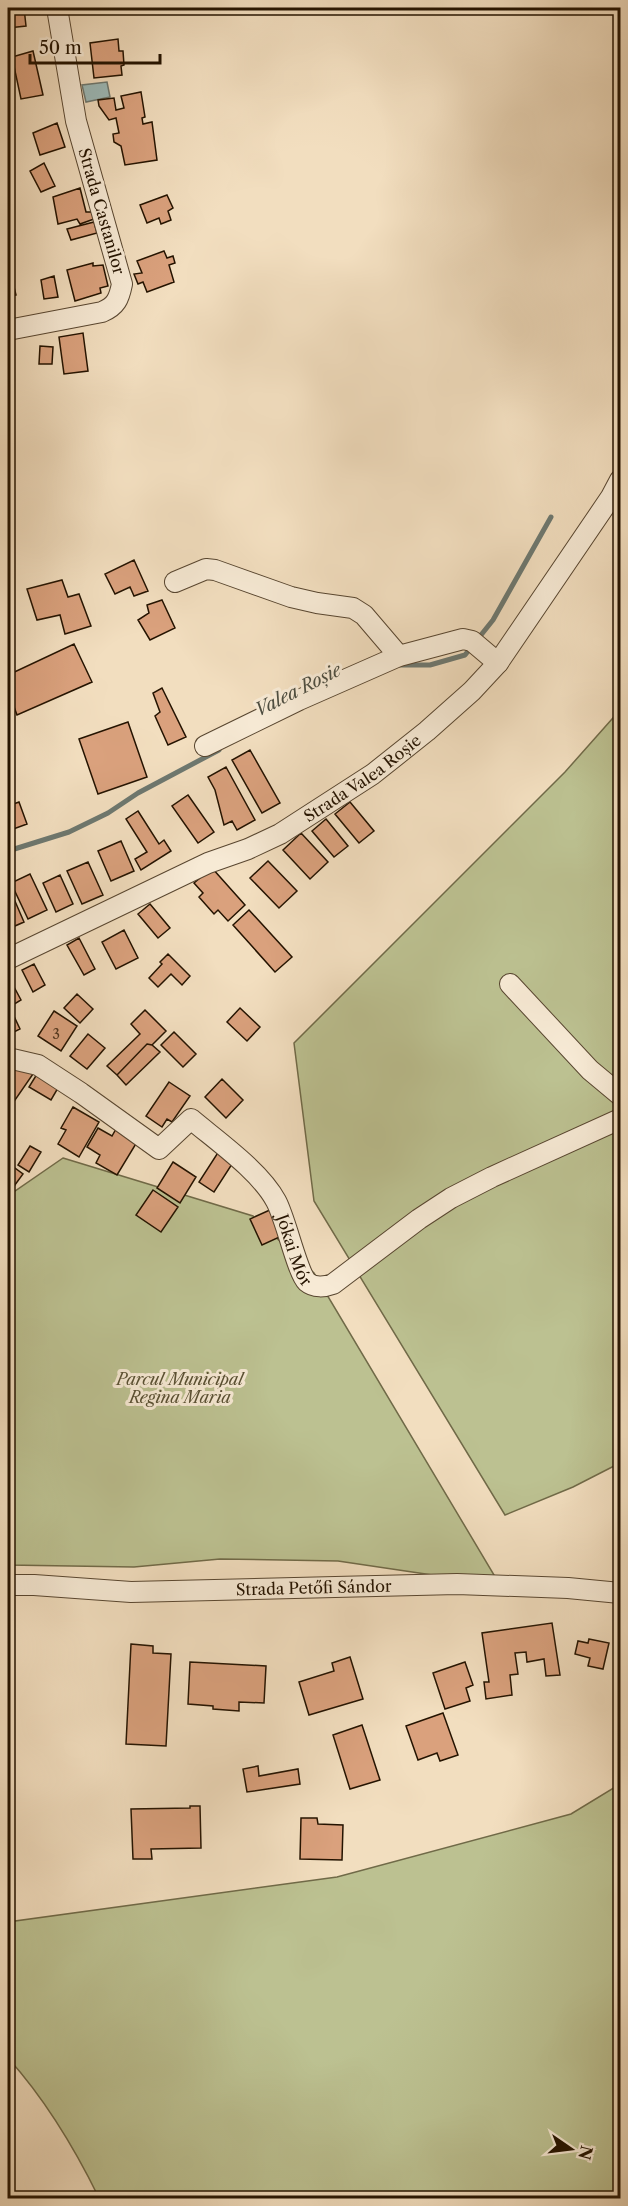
<svg xmlns="http://www.w3.org/2000/svg" width="628" height="2206" viewBox="0 0 628 2206" font-family="'Libre Caslon Text',serif">
<style>
.green{fill:#bcc191;stroke:#706a48;stroke-width:1.5}
.water{fill:#9dbbba;stroke:#6d7870;stroke-width:1.5}
.lines{fill:none;stroke-linecap:round;stroke-linejoin:round}
.stream{stroke:#6d7870;stroke-width:5}
.building{fill:#daa17d;stroke:#241300;stroke-width:1.5}
.street-casing{stroke:#584630;stroke-width:22}
.street{stroke:#f7ead5;stroke-width:20}
.labels{text-anchor:middle;stroke-width:6;stroke-linejoin:round;paint-order:stroke}
.number-label{font-size:14px;fill:#52361f}
.street-label{font-size:16px;fill:#241300;stroke:#f7ead5}
.park-label{font-size:16px;font-style:italic;fill:#595033;stroke:#f7ead5}
.water-label{font-size:18px;font-style:italic;fill:#4e4e41;stroke:#f7ead5}
</style>
<rect width="100%" height="100%" fill="#f2debf"/>
<filter id="stains"><feTurbulence type="fractalNoise" baseFrequency=".00333" numOctaves="4"/><feColorMatrix values="0 0 0 0 .2 0 0 0 0 .09 0 0 0 0 .02 0 0 0 .5 -.17"/></filter>
<radialGradient id="worn" r=".72"><stop offset=".6" stop-color="#630" stop-opacity="0"/><stop offset="1" stop-color="#630" stop-opacity=".3"/></radialGradient>
<path class="green" d="M620,710V1463L573,1487L505,1515L314,1201L294,1043L565,772Z
M63,1158L253,1216L314,1273L500,1585L338,1561L220,1559L134,1567L8,1565V1196Z
M620,1784V2198H99C75,2149 45,2099 8,2058V1922L337,1877L571,1814Z"/>
<path class="water" d="M107,82L110,97L86,102L82,85Z"/>
<g class="lines">
<path class="stream" d="M397,665H430L465,655L493,620L551,517
M8,851L69,832L108,813L138,793L219,750"/>
</g>
<path class="building" d="M8,8H24L26,26L8,28Z
M118,39L119,51H123L124,65L121,66L122,75L94,78L90,43Z
M33,51L43,95L21,99L12,57Z
M141,92L145,117L142,118L143,124L152,122L157,160L125,165L121,146L114,142L113,134L119,133L116,118L109,120L99,106L98,100L114,98L116,110L124,108L121,96Z
M57,123L65,147L40,155L33,133Z
M44,163L55,186L41,192L30,171Z
M80,188L86,212H92L94,219L80,224L77,219L58,224L53,197Z
M167,195L173,208L168,211L171,220L161,224L159,218L147,223L140,205Z
M94,222L97,233L71,240L67,229Z
M164,251L167,258L173,256L175,263L169,265L174,282L147,292L143,282L138,284L134,274L142,273L137,261Z
M93,263V266L103,265L108,286L100,288L101,293L75,301L67,270Z
M54,276L58,297L44,299L41,280Z
M12,279L16,295L8,297V280Z
M83,333L88,371L64,374L59,337Z
M40,346L53,347L52,364H39Z
M134,560L148,591L134,596L130,587L115,594L105,574Z
M62,580L68,597L79,594L91,626L65,634L60,615L37,620L27,589Z
M162,600L175,628L150,640L138,620L149,613L147,605Z
M74,644L92,682L17,715L8,690V675Z
M162,688L186,737L168,745L155,716L160,712L153,693Z
M128,722L147,777L98,794L79,739Z
M250,750L280,803L262,813L232,760Z
M226,767L255,820L237,830L232,821L224,825L215,790L208,777Z
M188,795L214,832L198,843L172,806Z
M19,802L27,824L8,831V806Z
M350,802L374,831L359,843L335,814Z
M138,811L159,844L164,840L171,851L141,870L135,859L147,852L126,819Z
M326,819L348,846L334,857L312,831Z
M301,833L328,862L310,879L283,850Z
M121,841L134,871L111,881L98,851Z
M268,861L297,891L279,908L250,878Z
M88,862L103,895L82,904L67,871Z
M212,868L245,905L228,921L218,910L214,914L199,897L203,893L194,883Z
M30,874L47,910L28,919L11,883Z
M60,875L73,904L56,912L43,883Z
M8,885L24,922L8,929Z
M150,904L170,928L158,938L138,914Z
M249,910L292,957L275,972L233,925Z
M124,930L138,958L116,969L102,942Z
M79,938L95,969L84,975L67,945Z
M168,954L190,976L182,985L171,974L158,987L149,978L162,964L160,962Z
M34,964L45,985L33,992L22,970Z
M13,985L21,1000L8,1008V988Z
M77,994L93,1009L80,1023L64,1008Z
M240,1008L260,1027L247,1041L227,1022Z
M145,1010L166,1031L152,1045L147,1044L117,1075L107,1066L140,1034L131,1024Z
M54,1011L77,1026L61,1051L38,1036Z
M12,1012L20,1029L8,1035V1015Z
M174,1032L196,1054L183,1067L161,1045Z
M88,1034L105,1048L87,1069L70,1056Z
M147,1044L152,1045L160,1052L126,1085L117,1075Z
M14,1062L33,1074L13,1103L8,1099V1072Z
M37,1074L58,1088L51,1100L29,1087Z
M222,1079L243,1100L226,1118L205,1097Z
M169,1082L190,1096L172,1122L167,1119L162,1127L146,1116Z
M73,1107L99,1122L79,1157L58,1144L66,1130L61,1128Z
M98,1128L112,1136L116,1129L137,1142L117,1175L96,1163L100,1155L87,1147Z
M30,1146L41,1152L29,1172L18,1165Z
M219,1151L234,1161L214,1192L199,1182Z
M173,1162L196,1177L180,1203L157,1188Z
M8,1163L23,1174L9,1193L8,1192Z
M153,1190L178,1207L161,1232L136,1215Z
M272,1209L284,1235L262,1245L250,1219Z
M552,1623L560,1675L546,1676L544,1659L527,1662L526,1652L515,1653L518,1674L510,1675L512,1695L486,1699L484,1682H489L482,1633Z
M589,1639L609,1643L603,1669L588,1666L590,1658L575,1654L578,1641L588,1643Z
M131,1644L153,1646V1653L171,1654L166,1746L126,1744Z
M350,1657L363,1699L309,1715L299,1682L334,1671L332,1663Z
M190,1662L266,1666L264,1703L239,1702V1711L213,1709V1706L188,1704Z
M465,1662L473,1685L466,1688L470,1701L445,1709L433,1673Z
M443,1713L458,1755L440,1761L437,1753L418,1760L406,1726Z
M362,1725L380,1780L350,1789L333,1735Z
M258,1766L259,1776L298,1769L300,1784L247,1792L243,1769Z
M190,1806H200L201,1848L151,1849L152,1859H133L131,1809L190,1808Z
M301,1818H317L318,1824L343,1825L342,1860L300,1859Z"/>
<g class="lines">
<defs>
<g id="street">
<path d="M8,330L102,312C116,306 119,299 122,284L76,121L57,8"/>
<path d="M175,582L206,569L215,570L291,597L317,603L353,608L364,615L399,656"/>
<path d="M205,746L299,700L399,656L463,639L472,641L498,663"/>
<path id="s1" d="M8,959L208,863L248,849L280,834L373,774L427,731L472,691L498,663L611,497L620,480"/>
<path d="M510,984L590,1070L620,1095"/>
<path id="s2" d="M8,1058L38,1065L81,1093L159,1149L191,1119C217,1141 260,1171 276,1201C286,1219 297,1272 307,1282C314,1288 325,1287 333,1284L419,1219L451,1198L492,1177L620,1119"/>
<path id="s3" d="M8,1585H34L131,1592L457,1584L568,1588L620,1593"/>
</g>
</defs>
<use href="#street" class="street-casing"/>
<use href="#street" class="street"/>
</g>
<g class="labels">
<g class="number-label">
<text x="56" y="1039">3</text>
</g>
<g class="street-label">
<text transform="translate(102 211) rotate(74)" y="6">Strada Castanilor</text>
<text dy="6" stroke="none"><textPath href="#s1" startOffset="399">Strada Valea Roșie</textPath></text>
<text dy="6" stroke="none"><textPath href="#s2" startOffset="393">Jókai Mór</textPath></text>
<text dy="6" stroke="none"><textPath href="#s3" startOffset="306">Strada Petőfi Sándor</textPath></text>
</g>
<g class="park-label">
<text x="180" y="1385">Parcul Municipal<tspan x="180" dy="18">Regina Maria</tspan></text>
</g>
<g class="water-label">
<text transform="translate(298 690) rotate(-27)" y="6">Valea Roșie</text>
</g>
</g>
<rect width="628" height="2206" fill="none" stroke="#f2debf" stroke-width="30"/>
<rect x="9" y="9" width="610" height="2188" fill="none" stroke="#241300" stroke-width="3"/>
<rect x="15" y="15" width="598" height="2176" fill="none" stroke="#241300" stroke-width="1.5"/>
<g transform="translate(571 2149) rotate(104)" stroke="#f7ead5" stroke-width="4.5" paint-order="stroke">
<path d="M0-4.5L10 22L0 15L-10 22Z" fill="#241300"/>
<text y="-9" font-size="16" font-weight="bold" text-anchor="middle" fill="#241300">N</text>
</g>
<path d="M30 54v9h130v-9" fill="none" stroke="#241300" stroke-width="3"/>
<text x="39" y="54" font-size="18" fill="#241300" stroke="#f7ead5" stroke-width="4.5" paint-order="stroke">50 m</text>
<rect width="100%" height="100%" filter="url(#stains)"/>
<rect width="100%" height="100%" fill="url(#worn)"/>
</svg>
